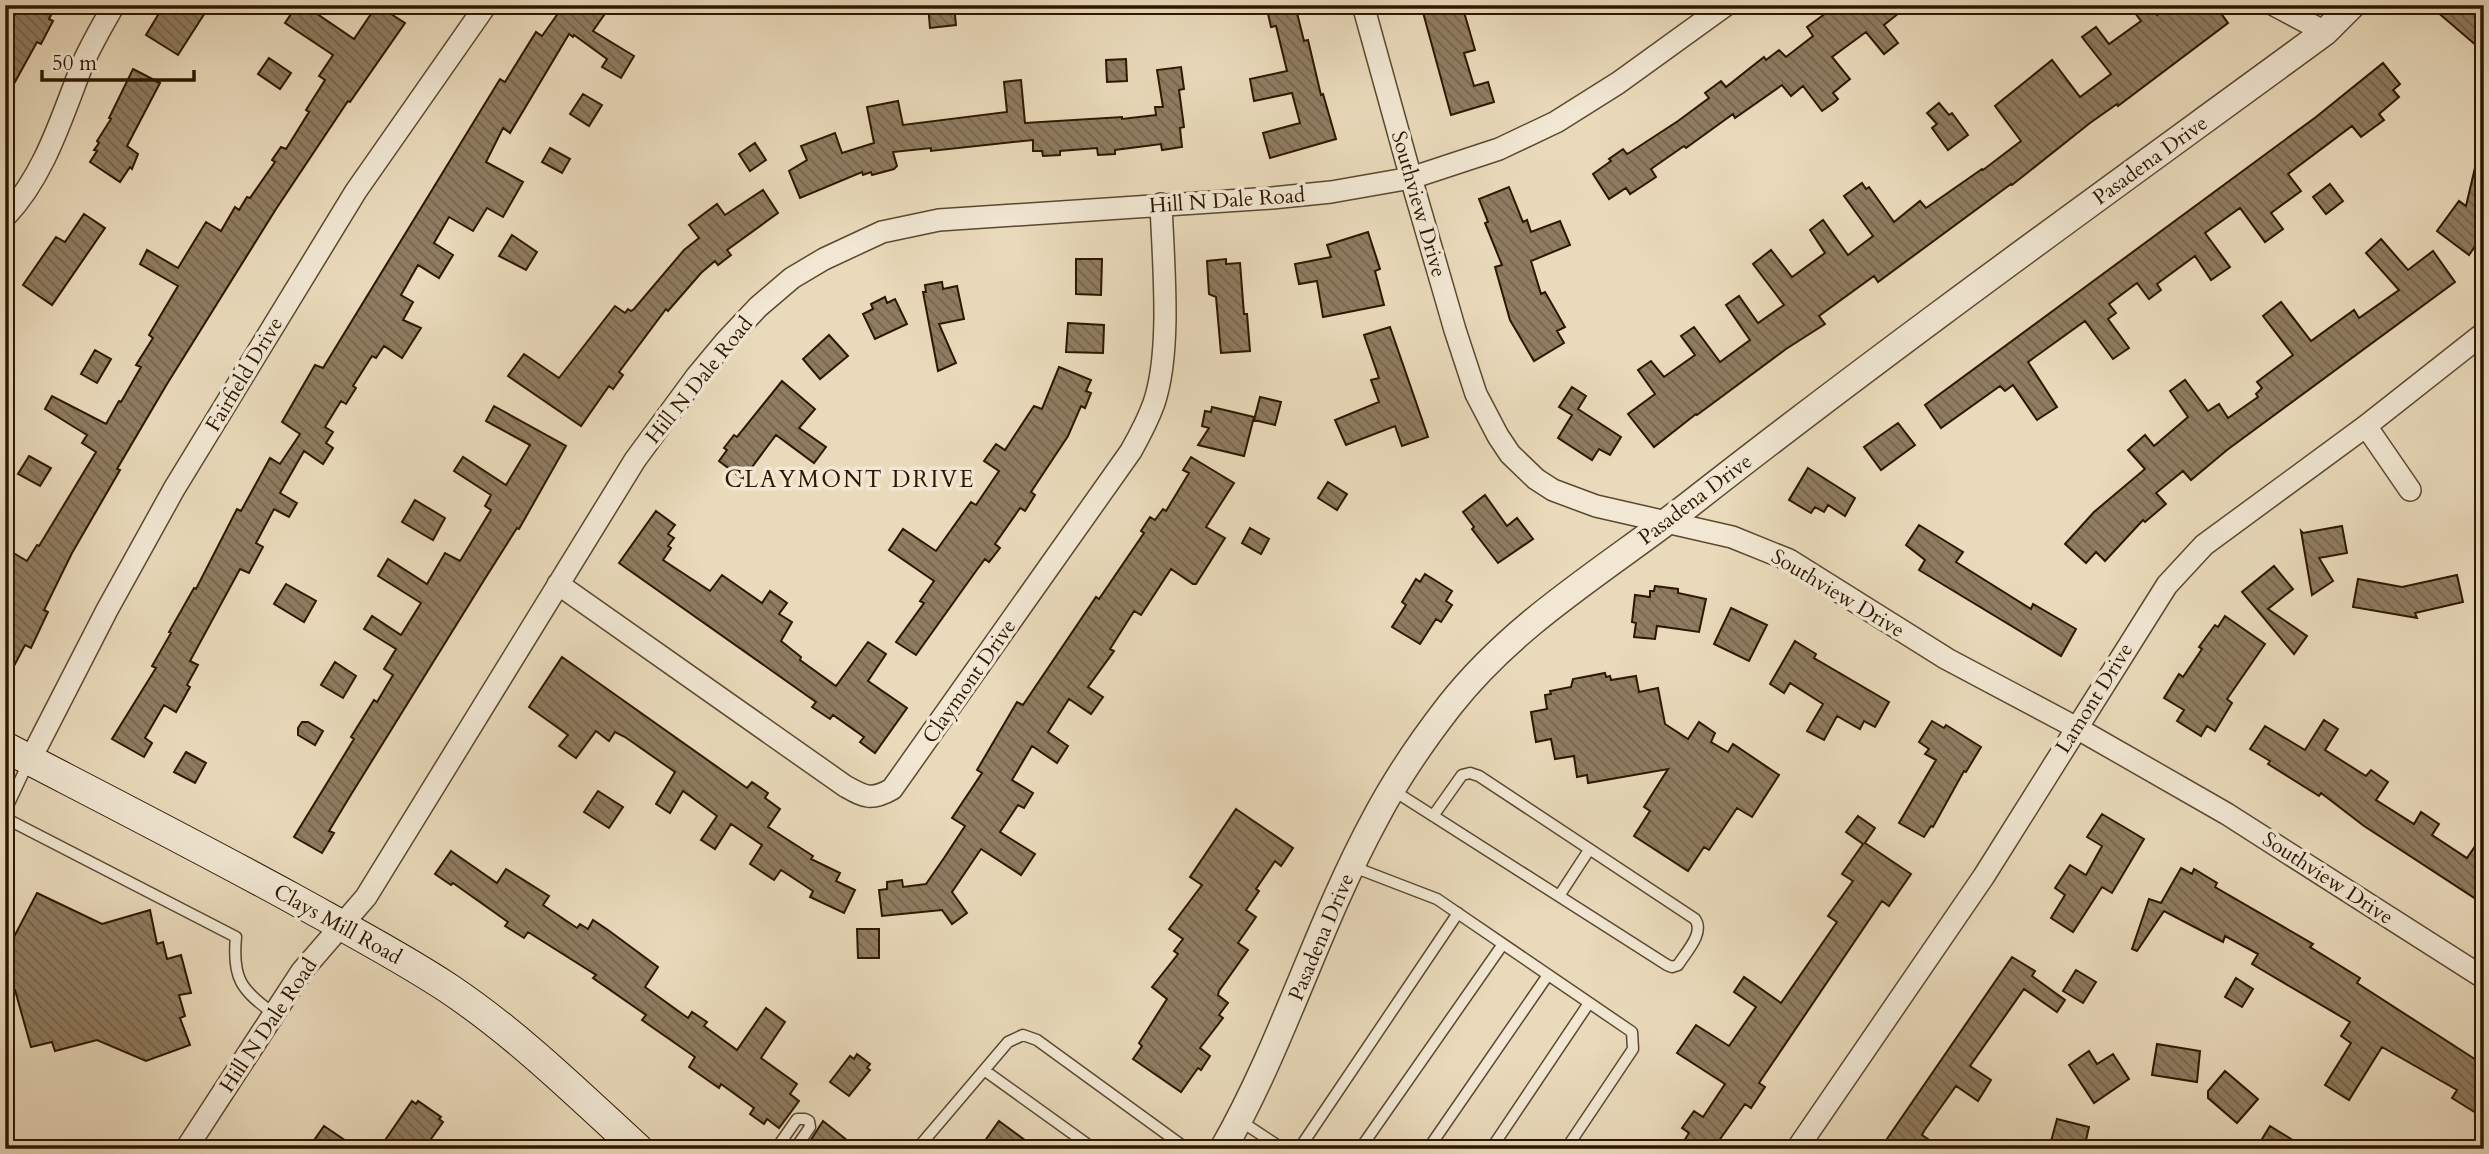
<svg xmlns="http://www.w3.org/2000/svg" width="2489" height="1154" viewBox="0 0 2489 1154" font-family="Cardo,serif">
<style>
.building{fill:url(#building-back-hatch);stroke:#2d1700;stroke-width:2}
.lines{fill:none;stroke-linecap:round;stroke-linejoin:round}
.service-casing{stroke:#5c482f;stroke-width:13}
.minor-casing{stroke:#5c482f;stroke-width:24}
.tertiary-casing{stroke:#5c482f;stroke-width:29}
.secondary-casing{stroke:#2d1700;stroke-width:32}
.service{stroke:#f1e7d3;stroke-width:10}
.minor{stroke:#f1e7d3;stroke-width:21}
.tertiary{stroke:#f1e7d3;stroke-width:26}
.secondary{stroke:#f1e7d3;stroke-width:30}
.labels{text-anchor:middle;stroke-width:7;stroke-linejoin:round;paint-order:stroke}
.street-label{font-size:21px;fill:#2d1700;stroke:#f1e7d3}
.neighbourhood-label{font-size:23px;letter-spacing:2px;fill:#2d1700;stroke:#f1e7d3}
</style>
<defs>
<pattern id="building-back-hatch" width="6" height="6" patternUnits="userSpaceOnUse" patternTransform="scale(1.75)"><rect width="6" height="6" fill="#8f7c61"/><path d="M-1 5l2 2M0 0l6 6M5-1l2 2" fill="none" stroke="#75654e"/></pattern>
</defs>
<rect width="100%" height="100%" fill="#e9dabb"/>
<filter id="stains"><feTurbulence type="fractalNoise" baseFrequency=".00286" numOctaves="4"/><feColorMatrix values="0 0 0 0 .2 0 0 0 0 .09 0 0 0 0 .02 0 0 0 .5 -.17"/></filter>
<radialGradient id="worn" r=".72"><stop offset=".6" stop-color="#630" stop-opacity="0"/><stop offset="1" stop-color="#630" stop-opacity=".3"/></radialGradient>
<path class="building" d="M20,5H56L49,19L53,21L41,44L37,42L5,100V33Z
M164,5H210L178,55L146,35Z
M297,5H304L354,39L377,5L405,23L350,102L348,101L276,209L167,384L117,469L120,470L72,553L44,610L48,612L31,648L25,645L5,683V548L27,561L37,545L39,546L96,452L82,443L87,435L45,409L52,396L106,424L119,401L121,402L141,367L136,365L153,338L149,335L178,286L140,264L147,250L178,268L206,222L221,231L235,207L239,210L247,197L250,198L275,162L272,160L281,147L286,149L309,112L306,110L325,80L319,76L333,55L285,23Z
M564,5H611L593,31L634,56L621,78L602,67L607,59L574,35L573,37L569,34L510,133L503,128L486,162L523,182L503,217L487,208L473,231L449,217L434,243L453,255L439,278L418,265L401,295L413,302L403,320L421,328L402,358L384,346L376,358L372,356L353,386L356,388L346,404L341,401L325,427L333,432L326,443L333,448L323,464L304,451L280,493L297,503L289,517L274,509L256,543L263,547L249,573L240,569L190,661L198,665L187,685L190,687L176,712L164,705L145,738L152,743L144,757L112,739L156,668L152,666L171,633L169,632L194,588L196,589L237,509L241,511L270,458L280,464L300,434L282,422L315,365L323,368L500,79L505,82L536,32L542,36Z
M928,5H954L956,25L930,28Z
M1266,5H1295L1304,41L1308,40L1321,95L1323,94L1336,139L1270,158L1263,133L1300,123L1292,93L1254,101L1250,79L1287,71L1276,26L1271,27Z
M1421,5H1462L1475,50L1464,53L1474,86L1488,82L1494,102L1451,115Z
M1837,5H1909L1884,25L1898,43L1884,54L1866,32L1832,57L1850,79L1833,93L1838,99L1835,102L1822,111L1803,86L1791,96L1782,85L1735,118L1733,114L1686,148L1684,146L1651,169L1656,177L1630,194L1626,188L1609,199L1593,174L1611,161L1609,159L1623,149L1627,154L1629,153L1678,121L1709,98L1705,93L1721,81L1726,87L1764,57L1766,60L1779,50L1786,57L1813,36L1807,27Z
M2129,5H2150L2157,15L2170,5H2215L2228,23L2118,106L2117,104L2090,123L2012,185L2011,184L1878,282L1874,276L1819,316L1825,324L1786,349L1697,415L1696,414L1654,447L1628,414L1655,394L1638,370L1651,361L1664,377L1695,355L1681,336L1694,327L1720,362L1750,340L1726,305L1739,296L1758,323L1784,305L1753,264L1771,250L1792,277L1825,253L1810,230L1823,220L1848,255L1873,236L1844,196L1862,183L1866,189L1869,187L1894,222L1920,201L1926,208L1982,169L1983,170L2021,141L1995,106L2052,60L2080,97L2111,74L2082,37L2096,27L2109,44L2141,21Z
M2429,5H2484V52L2449,22Z
M269,58L291,73L280,89L258,74Z
M1126,59L1127,81L1107,82L1106,60Z
M2383,63L2400,84L2393,90L2399,97L2379,114L2384,120L2361,137L2352,126L2288,174L2301,191L2271,213L2283,229L2265,242L2240,208L2205,233L2230,267L2211,280L2195,256L2157,284L2161,290L2149,299L2137,283L2109,304L2116,313L2108,319L2129,348L2113,359L2085,321L2028,362L2057,407L2037,420L2013,385L2005,391L2000,386L1941,428L1925,405L2316,117Z
M1181,67L1184,89L1179,90L1184,127L1180,128L1182,147L1162,150L1161,144L1115,150V154L1098,155L1097,148L1060,151V155L1043,156L1042,151H1033V140L931,151V148L893,152L897,166L894,169L872,175L871,172L863,175L862,172L800,198L789,171L807,160L801,146L835,133L842,153L874,143L867,107L898,101L903,125L1007,112L1004,82L1021,80L1025,123L1122,117V119L1156,115L1155,107H1163L1157,70Z
M133,69L160,83L127,146L138,154L132,169L130,167L120,182L90,162L97,151L94,150L99,143L97,141L111,119L109,118Z
M583,94L602,105L589,126L570,114Z
M1939,103L1949,115L1952,113L1968,135L1948,150L1932,128L1937,124L1927,113Z
M755,143L766,160L750,171L739,154Z
M550,148L570,159L562,173L542,162Z
M2477,159L2484,160V251L2476,245L2469,255L2437,231L2459,201L2466,206Z
M2330,184L2343,201L2326,214L2313,197Z
M1509,187L1523,222L1527,220L1531,232L1560,221L1570,245L1531,261L1541,294L1545,292L1565,327L1557,331L1564,343L1534,361L1510,320L1495,267L1502,265L1485,223L1488,222L1479,199Z
M763,190L778,213L727,250L731,255L718,265L715,261L701,273L668,311L666,309L619,372L623,375L613,389L609,386L581,426L508,376L524,354L559,378L615,306L625,313L628,309L631,311L634,309L684,250L699,238L689,225L717,204L725,215Z
M84,214L105,228L52,305L23,285L56,237L65,242Z
M1368,232L1380,269L1375,271L1384,305L1323,317L1317,281L1299,284L1295,264L1331,257L1327,245Z
M512,235L537,252L526,270L499,256Z
M2381,239L2408,270L2433,251L2455,282L2227,450L2191,480L2183,471L2156,493L2166,504L2145,522L2143,520L2105,561L2096,552L2086,563L2065,544L2094,512L2145,469L2128,450L2145,435L2154,446L2188,417L2170,391L2185,380L2208,411L2219,404L2228,418L2258,397L2256,394L2262,388L2257,382L2293,355L2263,316L2281,302L2311,341L2354,310L2359,318L2399,290L2366,253Z
M1076,259H1102L1101,295L1076,294Z
M1226,259V264L1240,263L1244,314H1247L1250,351L1221,353L1216,297L1209,294L1207,261Z
M942,282L943,289L957,286L964,319L939,324L956,363L938,371L923,292H926L925,285Z
M885,297L887,303L895,299L907,324L875,339L863,314L873,309L871,304Z
M1068,323L1104,325L1103,353L1066,352Z
M1390,327L1428,437L1402,446L1395,426L1346,445L1335,420L1379,402L1371,380L1379,378L1364,335Z
M829,335L848,356L820,379L803,359Z
M95,350L111,359L97,383L81,374Z
M1059,367L1091,380L1086,391L1091,393L1085,408L1081,406L1068,436L1031,492L1035,495L1025,511L1020,508L995,544L1000,548L989,562L985,559L976,571L916,655L896,642L924,603L920,601L934,581L889,550L903,529L936,551L971,502L976,505L999,471L984,461L996,444L1005,450L1034,406L1042,409Z
M782,381L815,409L799,428L826,447L814,463L776,435L743,479L719,461L727,450L724,448L734,435L737,437Z
M1572,387L1586,396L1578,409L1621,437L1610,455L1599,449L1592,460L1558,438L1572,415L1559,407Z
M1260,397L1281,402L1275,425L1254,420Z
M494,406L566,446L519,529L517,528L486,577L352,793L329,831L334,833L322,853L294,837L354,739L351,737L374,700L377,702L393,675L384,669L396,649L364,629L372,616L401,635L421,603L378,576L388,559L427,584L445,553L460,561L491,510L485,506L491,495L454,471L463,457L506,485L530,445L486,421Z
M1212,407L1254,417L1244,456L1198,445L1209,428L1202,426L1205,411L1211,412Z
M1898,423L1915,445L1881,470L1864,447Z
M29,456L51,468L40,486L18,474Z
M1191,457L1234,483L1206,527L1225,538L1196,584H1193L1171,569L1141,615L1134,611L1110,649L1114,651L1088,687L1103,697L1091,714L1069,699L1048,732L1068,746L1057,763L1032,746L1012,780L1033,793L1024,808L1018,805L1000,832L1035,854L1021,875L981,849L952,892L967,913L952,924L942,910L882,916L879,890L887,889V882L902,880L903,887L926,884L944,858L965,826L952,818L982,773L977,770L1017,702L1023,705L1096,597L1099,599L1144,533L1141,531L1150,517L1155,520L1163,509L1166,511L1189,473L1183,470Z
M1808,468L1855,498L1845,516L1828,505L1824,512L1815,507L1811,513L1789,500Z
M1328,482L1347,494L1337,510L1318,498Z
M1485,495L1507,526L1517,518L1533,539L1498,563L1472,529L1474,527L1463,512Z
M415,500L445,518L433,540L402,522Z
M656,511L675,525L668,534L674,538L668,546L671,548L663,560L710,591L722,575L762,603L770,591L787,603L779,614L792,622L781,641L801,657L800,660L836,686L868,642L886,654L868,681L907,708L875,753L860,742L864,737L833,715L830,719L812,707L816,702L619,563Z
M1919,525L1963,552L1956,562L2031,609L2033,604L2076,629L2061,656L1919,570L1925,560L1906,545Z
M2342,526L2347,553L2319,558L2333,581L2312,595L2301,531L2303,533Z
M1250,528L1269,539L1261,554L1242,543Z
M2274,566L2293,589L2268,609L2307,636L2294,654L2242,592Z
M1425,574L1452,591L1446,601L1452,605L1441,622L1436,619L1420,644L1392,627L1406,605L1402,602L1416,579L1420,582Z
M2457,575L2463,602L2415,613L2417,618L2353,607L2358,579L2402,587Z
M286,584L316,601L304,622L274,604Z
M1655,586L1678,589V593L1706,599L1699,632L1657,626L1655,639L1634,637L1636,623L1632,622L1635,595L1650,597V591H1654Z
M1731,608L1767,625L1749,661L1714,644Z
M2225,616L2265,644L2227,699L2232,703L2215,731L2207,726L2201,736L2177,721L2184,710L2164,698L2179,674L2183,677L2202,649L2199,647L2215,625L2218,627Z
M1795,641L1816,654L1814,658L1889,702L1875,727L1864,721L1860,729L1837,716L1824,740L1807,731L1823,704L1790,683L1784,693L1770,684Z
M562,657L747,788L752,782L768,793L765,798L780,809L768,827L813,856L811,859L840,873L836,881L855,890L844,913L810,897L813,891L781,870L774,880L750,864L762,845L731,824L715,849L701,840L717,816L683,791L670,813L656,804L675,772L625,737L615,732L609,741L596,731L576,758L559,746L568,735L529,707Z
M335,662L356,676L343,698L321,685Z
M1605,673L1606,677L1610,676L1611,680L1636,676L1639,692L1658,688L1665,724L1688,739L1699,722L1715,733L1711,742L1728,752L1733,744L1779,775L1752,817L1737,808L1709,850L1704,847L1688,871L1634,836L1650,811L1644,807L1668,769L1588,783L1587,775L1577,777L1574,756L1555,759L1551,739L1536,742L1531,712L1547,709L1545,695L1551,694L1550,691L1571,687L1573,679Z
M2324,720L2338,729L2325,750L2366,776L2371,770L2388,782L2376,800L2414,824L2421,812L2439,824L2432,835L2467,858L2484,833V887L2476,899L2364,826L2321,793L2319,796L2268,764L2270,761L2250,749L2265,726L2305,750Z
M1932,721L1944,728L1946,725L1981,747L1966,772L1964,771L1933,827L1931,826L1924,837L1899,823L1936,760L1925,754L1929,749L1919,742Z
M302,722H308L323,731L315,745L298,735V728Z
M186,752L206,763L195,783L174,772Z
M598,791L623,807L609,828L584,812Z
M1236,809L1293,848L1281,866L1275,861L1256,889L1259,891L1246,910L1256,917L1238,943L1248,950L1219,991L1218,995L1228,1003L1219,1015L1223,1018L1200,1048L1210,1056L1201,1070L1198,1068L1181,1092L1133,1059L1142,1046L1139,1043L1167,999L1152,987L1178,954L1174,951L1183,939L1169,929L1202,885L1190,877Z
M2102,814L2144,839L2112,893L2102,887L2073,932L2051,918L2065,895L2055,888L2070,865L2086,875L2102,846L2087,837Z
M1858,816L1875,828L1865,843L1911,874L1889,906L1882,901L1759,1083L1765,1087L1751,1108L1745,1104L1713,1149H1679L1689,1133L1682,1128L1694,1111L1703,1117L1725,1084L1677,1053L1696,1025L1729,1046L1756,1007L1734,992L1744,977L1781,1003L1837,922L1828,916L1853,881L1842,874L1863,844L1846,832Z
M451,851L497,883L506,869L549,896L543,905L577,928L580,924L588,929L593,920L608,930L658,967L645,987L688,1018L692,1012L707,1022L704,1026L737,1050L766,1008L785,1022L761,1058L797,1084L790,1094L799,1101L779,1128L767,1119L764,1124L750,1114L754,1108L721,1084L719,1088L689,1067L695,1057L642,1020L646,1015L593,978L596,975L528,932L524,938L505,926L508,922L453,883L451,885L435,874Z
M2181,868L2192,874L2194,869L2217,883L2215,887L2313,944L2310,947L2360,978L2357,983L2484,1065V1118L2452,1098L2457,1090L2382,1047L2349,1100L2325,1085L2351,1043L2341,1036L2350,1022L2252,964L2258,954L2225,936L2223,942L2164,911L2137,951L2132,949L2149,899L2161,903Z
M37,893L102,924L150,910L157,944L163,942L167,959L181,955L191,993L179,995L185,1016L180,1018L190,1045L146,1061L97,1040L55,1051L52,1042L31,1047L15,990L5,986V954Z
M857,929H879V958H858Z
M2012,957L2035,971L2032,976L2065,1000L2057,1012L2024,989L1970,1066L1991,1080L1978,1101L1956,1086L1924,1131L1922,1135L1943,1149H1880Z
M2076,970L2096,982L2083,1003L2063,991Z
M2236,978L2253,989L2242,1007L2225,997Z
M2157,1044L2200,1051L2197,1082L2152,1075Z
M2089,1051L2097,1064L2113,1054L2129,1079L2094,1103L2069,1065Z
M857,1054L870,1064L867,1068L870,1070L849,1096L830,1082L850,1056L854,1059Z
M2225,1071L2258,1099L2237,1123L2208,1098V1091Z
M412,1101L416,1104L418,1101L441,1117L439,1119L443,1122L424,1149H379Z
M2057,1119L2089,1127L2084,1149H2049Z
M823,1121L858,1149H805Z
M999,1121L1037,1149H979Z
M324,1126L358,1149H308Z
M2270,1126L2307,1149H2256Z"/>
<g class="lines">
<defs>
<path id="service" d="M1391,789C1483,848 1575,906 1667,965L1672,967L1678,965C1686,952 1705,933 1695,919L1479,776L1470,773L1462,775L1433,816
M5,812L29,761
M5,818L236,937C232,978 241,990 273,1013
M1351,866L1437,899L1632,1032L1633,1049L1566,1149
M1559,896L1589,850
M984,1070L1094,1149
M1239,1120L1283,1149
M5,1140L17,1149
M776,1149L797,1119H805L809,1121L810,1127L795,1149
M917,1149L1008,1042L1023,1035L1037,1040L1187,1149
M1299,1149L1458,913
M1360,1149L1503,944
M1428,1149L1548,975
M1491,1149L1589,1003"/>
<path id="minor" d="M1363,5L1411,178L1455,330L1476,394L1498,436L1510,454L1536,479L1553,490L1596,506L1732,537L1789,560L1947,659L2075,727L2227,814L2484,978
M2274,5L2325,32
M5,217C45,175 62,116 83,63C92,43 103,24 114,5
M2366,426L2410,490
M558,584L845,786C865,797 871,801 892,789L1131,451C1140,435 1148,420 1154,403C1172,350 1163,260 1161,204
M30,760L107,610L174,489L356,191L486,5
M186,1149L302,971L366,897L635,460L696,377L726,341L758,307L792,278L824,259L882,232L939,220L1272,198L1331,192L1411,178L1499,149L1556,122L1618,83L1726,5
M1797,1149L1984,876L2167,585L2204,545L2366,426L2484,333"/>
<path id="tertiary" d="M1223,1149C1283,1044 1317,926 1375,819C1396,779 1422,741 1450,705C1516,621 1608,568 1690,504C1898,341 2112,188 2325,32L2352,5"/>
<path id="secondary" d="M5,747C101,797 197,846 292,898C344,927 398,955 448,988C517,1034 577,1093 638,1149"/>
</defs>
<use href="#service" class="service-casing"/>
<use href="#minor" class="minor-casing"/>
<use href="#tertiary" class="tertiary-casing"/>
<use href="#secondary" class="secondary-casing"/>
<use href="#service" class="service"/>
<use href="#minor" class="minor"/>
<use href="#tertiary" class="tertiary"/>
<use href="#secondary" class="secondary"/>
</g>
<g class="labels">
<g class="street-label">
<text transform="translate(2150 160) rotate(-36)" y="7">Pasadena Drive</text>
<text transform="translate(1227 200) rotate(-4)" y="7">Hill N Dale Road</text>
<text transform="translate(1419 204) rotate(74)" y="7">Southview Drive</text>
<text transform="translate(244 374) rotate(-59)" y="7">Fairfield Drive</text>
<text transform="translate(699 380) rotate(-51)" y="7">Hill N Dale Road</text>
<text transform="translate(1695 499) rotate(-37)" y="7">Pasadena Drive</text>
<text transform="translate(1838 593) rotate(31)" y="7">Southview Drive</text>
<text transform="translate(969 681) rotate(-55)" y="7">Claymont Drive</text>
<text transform="translate(2094 698) rotate(-58)" y="7">Lamont Drive</text>
<text transform="translate(2328 878) rotate(33)" y="7">Southview Drive</text>
<text transform="translate(338 924) rotate(29)" y="7">Clays Mill Road</text>
<text transform="translate(1321 937) rotate(-67)" y="7">Pasadena Drive</text>
<text transform="translate(268 1025) rotate(-56)" y="7">Hill N Dale Road</text>
</g>
<g class="neighbourhood-label">
<text x="850" y="487">CLAYMONT DRIVE</text>
</g>
</g>
<rect width="2489" height="1154" fill="none" stroke="#e9dabb" stroke-width="28"/>
<rect x="7" y="7" width="2475" height="1140" fill="none" stroke="#2d1700" stroke-width="3.5"/>
<rect x="14" y="14" width="2461" height="1126" fill="none" stroke="#2d1700" stroke-width="2"/>
<path d="M42 70v10h152v-10" fill="none" stroke="#2d1700" stroke-width="3.5"/>
<text x="52" y="70" font-size="21" fill="#2d1700" stroke="#f1e7d3" stroke-width="5" paint-order="stroke">50 m</text>
<rect width="100%" height="100%" filter="url(#stains)"/>
<rect width="100%" height="100%" fill="url(#worn)"/>
</svg>
